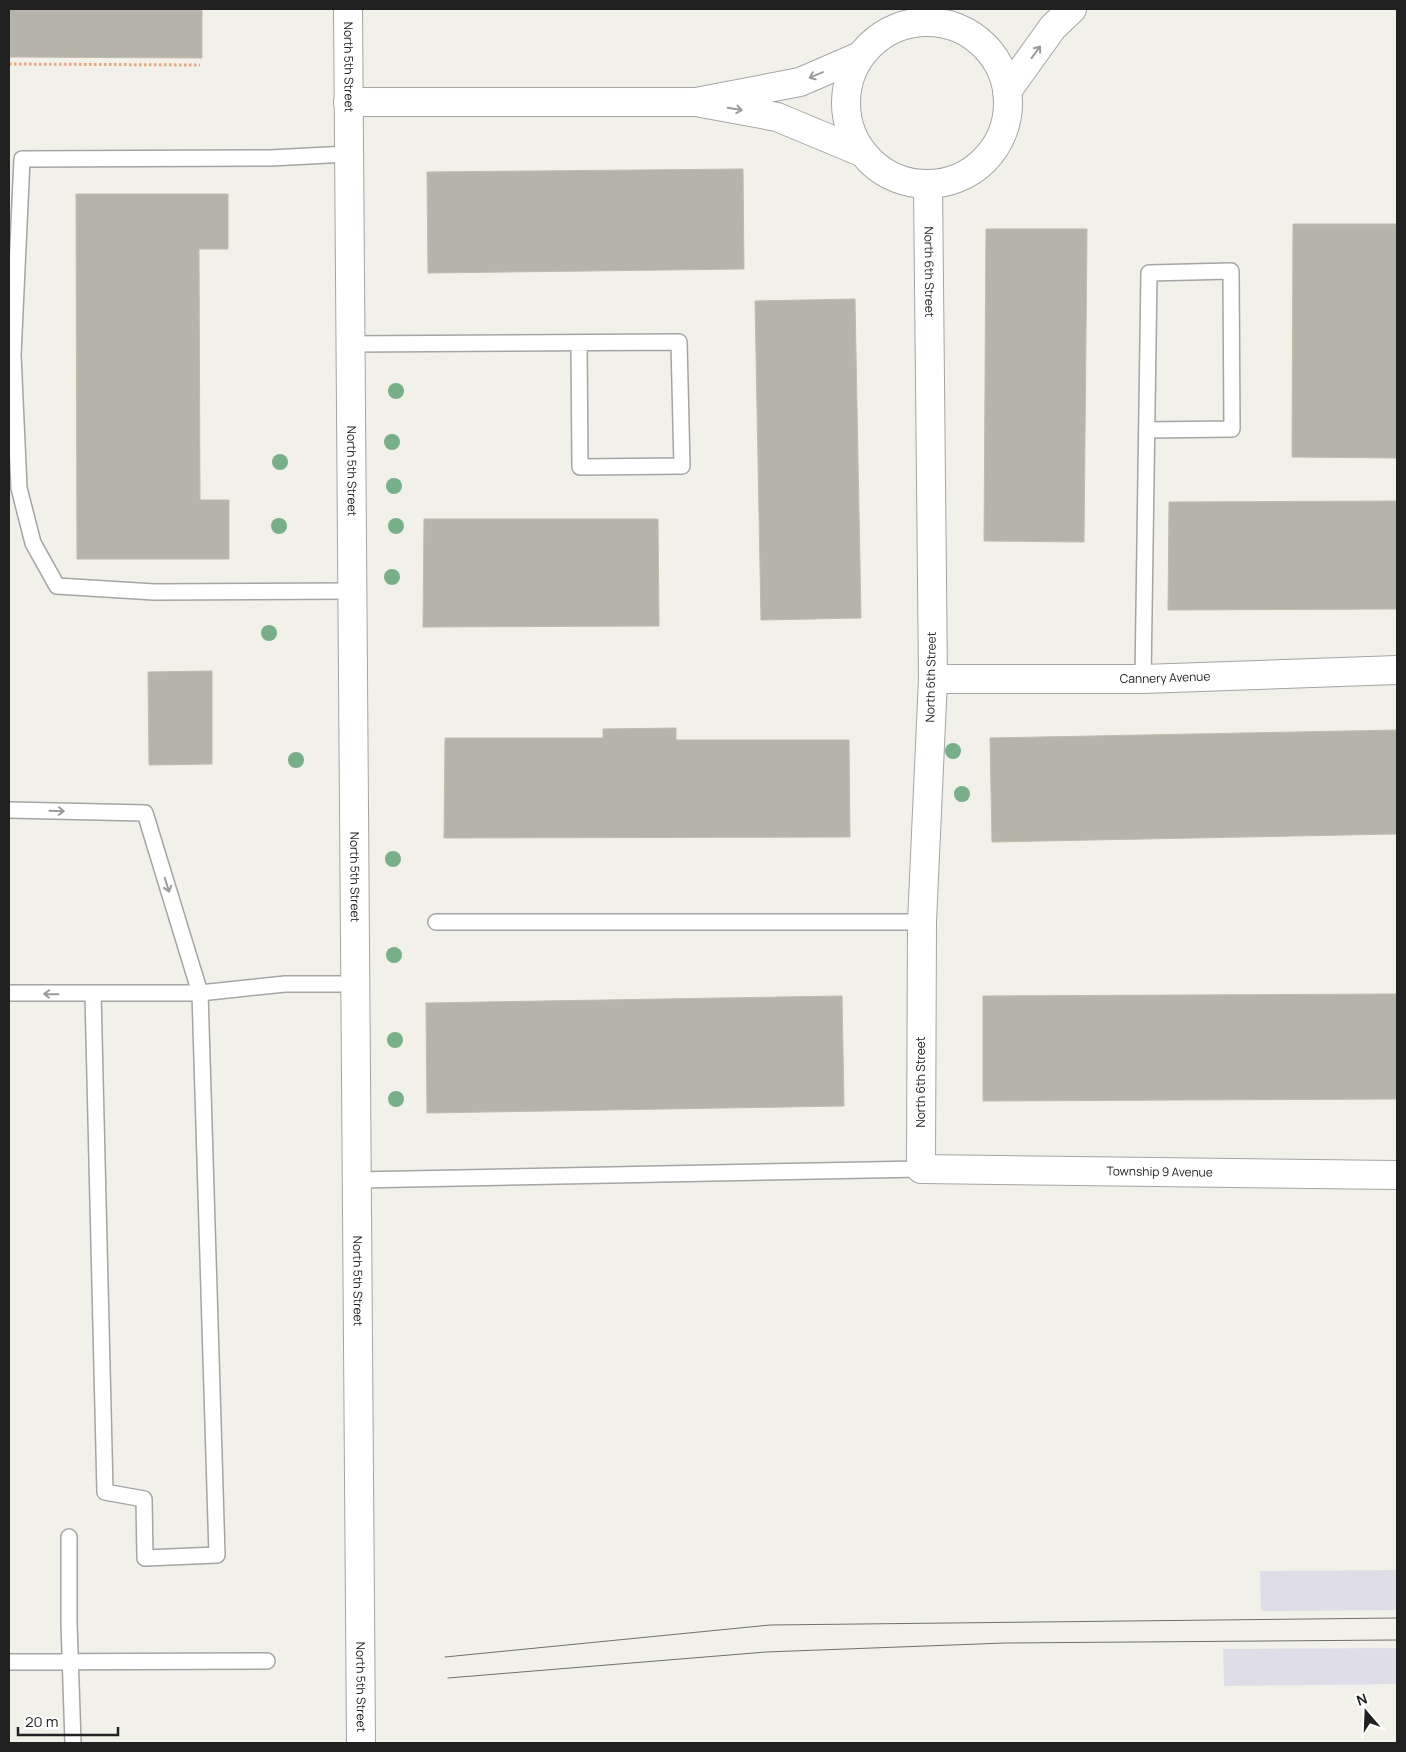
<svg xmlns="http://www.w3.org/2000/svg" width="1406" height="1752" viewBox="0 0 1406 1752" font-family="Manrope,sans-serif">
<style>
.plaza{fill:#dfdde7}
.building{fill:#b6b3ab;stroke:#c2bbac}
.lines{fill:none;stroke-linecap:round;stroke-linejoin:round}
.service-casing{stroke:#a5a5a5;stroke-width:18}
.minor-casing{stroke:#a5a5a5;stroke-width:30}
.path{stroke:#f0a67a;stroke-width:3;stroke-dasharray:2.5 2.5;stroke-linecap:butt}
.service{stroke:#fff;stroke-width:15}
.minor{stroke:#fff;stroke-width:28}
.tram{stroke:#6f6f6f;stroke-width:1}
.tree{fill:#77af88}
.oneway{stroke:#9b9b9b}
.labels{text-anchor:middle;stroke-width:4;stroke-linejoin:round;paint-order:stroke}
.street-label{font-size:12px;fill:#212121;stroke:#fff}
</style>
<rect width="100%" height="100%" fill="#f1f0e9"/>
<path class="plaza" d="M1397,1570V1610L1261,1611L1260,1571Z
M1397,1648V1684L1224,1686L1223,1649Z"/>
<path class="building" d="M9,9H202V58L9,57Z
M743,169L744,269L428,273L427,172Z
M76,194H228V249H199L200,500H229V559H77Z
M1293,224H1397V458L1292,457Z
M986,229H1087L1084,542L984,541Z
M855,299L861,618L761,620L755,301Z
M1397,501V609L1168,610L1169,502Z
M424,519H658L659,626L423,627Z
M212,671V764L149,765L148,672Z
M676,728V740H849L850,837L444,838L445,738H603V729Z
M1397,730V834L992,842L990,738Z
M1397,994V1099L983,1101V996Z
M842,996L844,1106L427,1113L426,1003Z"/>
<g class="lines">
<defs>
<path id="service" d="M348,154L270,158L22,159L13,355L19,488L33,543L57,586L154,592L353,591
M350,344L679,342L682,466L580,467L579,343
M1143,679L1149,273L1231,271L1232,429L1147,430
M9,810L145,813L200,993H9
M436,922H922
M93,994L105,1492L144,1499L145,1558L217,1555L200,993L285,984H356
M357,1180L921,1169
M69,1537V1623L73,1743
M9,1662L267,1661"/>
<g id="minor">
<path id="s1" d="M348,9L361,1743"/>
<circle cx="927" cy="103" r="81"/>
<path d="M860,56L800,82L696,102L777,117L861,152"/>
<path d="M1007,91L1053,27L1072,9"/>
<path d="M348,102H696"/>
<path id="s2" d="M928,184L933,679L922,922L921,1169L1397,1175"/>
<path id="s3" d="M933,679H1143L1397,670"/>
</g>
</defs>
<use href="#service" class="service-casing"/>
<use href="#minor" class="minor-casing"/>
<path class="path" d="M9,64L200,65"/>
<use href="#service" class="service"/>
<use href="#minor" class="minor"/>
<path class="tram" d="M445,1657L770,1625L1397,1618
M448,1678L766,1652L1005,1643L1397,1640"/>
</g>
<g class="tree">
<circle cx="396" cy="391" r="8"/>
<circle cx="392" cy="442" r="8"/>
<circle cx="280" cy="462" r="8"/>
<circle cx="394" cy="486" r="8"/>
<circle cx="279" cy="526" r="8"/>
<circle cx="396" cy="526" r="8"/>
<circle cx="392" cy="577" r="8"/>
<circle cx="269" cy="633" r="8"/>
<circle cx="953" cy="751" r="8"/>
<circle cx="296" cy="760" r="8"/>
<circle cx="962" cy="794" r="8"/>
<circle cx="393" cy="859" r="8"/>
<circle cx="394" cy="955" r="8"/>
<circle cx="395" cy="1040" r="8"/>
<circle cx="396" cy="1099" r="8"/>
</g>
<defs><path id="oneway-shaft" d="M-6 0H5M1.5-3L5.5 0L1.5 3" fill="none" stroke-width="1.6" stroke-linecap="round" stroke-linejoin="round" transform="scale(1.25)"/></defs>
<g class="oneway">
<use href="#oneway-shaft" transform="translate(1036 52) rotate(-54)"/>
<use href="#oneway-shaft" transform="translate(816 75) rotate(157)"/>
<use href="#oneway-shaft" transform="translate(735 109) rotate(10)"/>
<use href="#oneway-shaft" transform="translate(57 811) rotate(2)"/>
<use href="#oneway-shaft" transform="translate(167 885) rotate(73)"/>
<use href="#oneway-shaft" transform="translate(51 994) rotate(-179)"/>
</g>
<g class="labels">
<g class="street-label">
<text dy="4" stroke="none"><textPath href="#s1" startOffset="58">North 5th Street</textPath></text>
<text dy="4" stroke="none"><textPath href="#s2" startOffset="88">North 6th Street</textPath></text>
<text dy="4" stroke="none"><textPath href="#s1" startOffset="462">North 5th Street</textPath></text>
<text transform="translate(931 677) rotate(-89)" y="4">North 6th Street</text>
<text dy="4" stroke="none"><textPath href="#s3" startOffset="232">Cannery Avenue</textPath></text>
<text dy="4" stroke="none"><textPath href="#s1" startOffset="868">North 5th Street</textPath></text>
<text transform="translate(921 1082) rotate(-90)" y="4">North 6th Street</text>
<text dy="4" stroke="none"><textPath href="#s2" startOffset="1224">Township 9 Avenue</textPath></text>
<text dy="4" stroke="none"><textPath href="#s1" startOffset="1272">North 5th Street</textPath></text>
<text dy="4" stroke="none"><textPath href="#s1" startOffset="1678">North 5th Street</textPath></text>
</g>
</g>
<rect width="1406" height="1752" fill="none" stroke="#212121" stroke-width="20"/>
<g transform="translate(1366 1712) rotate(341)" stroke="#ffffff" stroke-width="4" paint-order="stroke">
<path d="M0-4L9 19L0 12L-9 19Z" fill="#212121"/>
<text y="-8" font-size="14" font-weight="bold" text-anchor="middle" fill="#212121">N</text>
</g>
<path d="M18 1727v8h100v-8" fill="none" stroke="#212121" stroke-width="2.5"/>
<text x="25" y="1727" font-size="15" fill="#212121" stroke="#ffffff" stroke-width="4" paint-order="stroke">20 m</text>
</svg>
